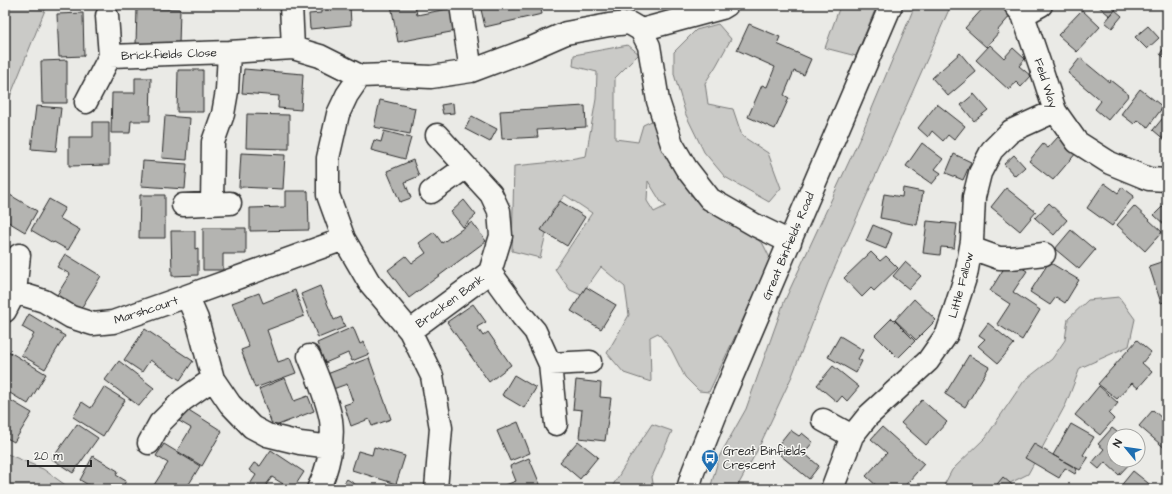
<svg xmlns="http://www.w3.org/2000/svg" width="1172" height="494" viewBox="0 0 1172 494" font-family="'Architects Daughter',sans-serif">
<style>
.green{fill:#cacac7;stroke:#7a7a79;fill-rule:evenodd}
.building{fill:#b4b4b1;stroke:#2b2b2b}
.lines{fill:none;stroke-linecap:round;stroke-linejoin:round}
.minor-casing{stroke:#2b2b2b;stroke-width:25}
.tertiary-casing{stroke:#2b2b2b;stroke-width:25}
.minor{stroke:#f6f6f2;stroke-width:22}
.tertiary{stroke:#f6f6f2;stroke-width:22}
.labels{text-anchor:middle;stroke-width:3;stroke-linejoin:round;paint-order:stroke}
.street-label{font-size:12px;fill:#2b2b2b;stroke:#f6f6f2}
.poi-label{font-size:12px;fill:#2b2b2b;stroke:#f6f6f2;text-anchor:start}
</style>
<rect width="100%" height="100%" fill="#eaeae6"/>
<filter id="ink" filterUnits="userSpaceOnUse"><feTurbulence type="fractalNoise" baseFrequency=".025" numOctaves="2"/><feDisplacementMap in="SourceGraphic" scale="8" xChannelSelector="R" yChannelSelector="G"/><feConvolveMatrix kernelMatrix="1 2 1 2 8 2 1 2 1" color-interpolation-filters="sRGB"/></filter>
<g filter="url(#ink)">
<path class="green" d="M5,5H47L5,109Z
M839,5H877L856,56L825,48L840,6Z
M915,5H951L828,283L792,376L758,449L736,489H710L719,457L746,409L784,302L859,140Z
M718,24L731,39L716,66L705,83L708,104L733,109L742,136L768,153L781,188L769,202L725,177L704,152L686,115L674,74V52L696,30Z
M628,45L639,54L615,78V139L638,142L643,125L654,120L694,191L690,195L699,199L736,223L763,244L770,258L759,285L709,392L699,391L685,377L671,349L658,333L650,337L651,382L624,373L607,353L629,315L625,287L601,267L581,295L570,290L555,269L592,213L565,195L552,210L540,258L512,251L514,166L554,162L586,156L596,99L597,72L573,66L574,55ZM648,181L661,202L666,206L654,212L647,201Z
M1119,297L1135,319L1129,346L1080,368L1066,404L1028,474L998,489H942L952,470L986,437L1024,381L1052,359L1065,340L1068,319L1088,300Z
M652,424L672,431L652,477L654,489H595L613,485L629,459Z
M5,453L43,469L71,489H5Z"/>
<path class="building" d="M321,5H350L351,25L310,29L309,14L321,13Z
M391,5H415L417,15L452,8L456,31L398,42Z
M480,5H540L542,14L485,27Z
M986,5H999L1011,15L997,31L999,32L986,47L965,28Z
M1097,5H1119L1110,16Z
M137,8L180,9L179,45L136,44Z
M1082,10L1100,27L1077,52L1058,35Z
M1115,10L1122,16L1112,28L1105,22Z
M83,13L84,56L59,57L57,14Z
M749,24L780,37L777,44L811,59L804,75L794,71L784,95L789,98L775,129L748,117L762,85L767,87L775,67L737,50Z
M1148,26L1159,38L1147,49L1135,37Z
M1167,44V59L1160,54Z
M990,45L1004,58L1013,48L1025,59L1019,66L1031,76L1021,87L1016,82L1009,90L976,60Z
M960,53L976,72L948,96L932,78Z
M1080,58L1109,82L1110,80L1129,95L1108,120L1095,109L1101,101L1068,73Z
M67,60V103H42L41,61Z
M244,69L303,74L301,110L278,108L279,96L242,93Z
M178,70H203V112H177Z
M135,78H151L150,121H131L130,133H111L112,93H135Z
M1140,89L1163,107L1148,127L1138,120L1134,124L1121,114Z
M974,94L988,110L974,121L961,105Z
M380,100L415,108L410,134L374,127Z
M453,103L454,113L443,114L441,105Z
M937,104L965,126L954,140L948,135L943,141L932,131L928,137L918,128Z
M36,106L61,108L56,151L31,149Z
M585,106L586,127L537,130L538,137L502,139L500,111Z
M1167,113V139L1166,141L1153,130Z
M247,114L289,115V149L246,148Z
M165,116L190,118L187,160L162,158Z
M472,116L497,129L490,142L465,129Z
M93,122H109V165L69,166V137H93Z
M384,131L411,138L405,159L371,150L374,140L381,142Z
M1058,137L1077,152L1053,180L1029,161L1043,144L1048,148Z
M922,143L943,159L935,169L941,173L932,184L906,166Z
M241,153L285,155L283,189L239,187Z
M954,154L971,162L963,180L946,173Z
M1014,155L1025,167L1015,176L1004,164Z
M413,160L419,176L405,182L411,198L400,202L387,171Z
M143,161L187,164L185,189L141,186Z
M1104,183L1118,193L1122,187L1134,196L1112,226L1087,208Z
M903,188L923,192L917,225L880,218L884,194L902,197Z
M1006,188L1036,212L1020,231L991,207Z
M285,191H308L309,230L250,231V208L285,207Z
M5,192L37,211L25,232L5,220Z
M140,195H165V238H139Z
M49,199L65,208L59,218L80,230L68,250L54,242L53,243L31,230Z
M464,200L476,215L463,227L451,212Z
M560,201L585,217L567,246L541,230Z
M1167,202V227L1154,215Z
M1049,203L1067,220L1054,235L1035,218Z
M1134,206L1162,232L1145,251L1117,225Z
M927,221L957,224L954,248L941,247L940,255L923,253Z
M472,222L486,241L409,298L388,270L406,256L412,263L426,253L419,243L434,232L442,243Z
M873,225L892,233L886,249L866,241Z
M203,228H246V254H223V270H203Z
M1071,230L1095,250L1079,269L1055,249Z
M171,231H195V249L198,248V275L172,276Z
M871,252L880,261L886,256L898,268L874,291L871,288L862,297L844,278Z
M65,254L101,276L80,310L57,295L70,274L57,267Z
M1009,260L1027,271L1013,292L1040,310L1022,340L997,324L1010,304L990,291Z
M1167,260V301L1161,303L1149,266Z
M905,262L921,276L909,289L893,276Z
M1049,262L1079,280L1065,303L1056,297L1050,305L1030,292Z
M320,286L334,320L341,317L345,327L318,338L301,294Z
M586,287L616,305L601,329L571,311Z
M295,290L304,316L267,330L278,362L290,358L296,373L255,388L241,350L249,347L232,303L259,293L263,303Z
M914,299L936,320L916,340L895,320Z
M473,304L486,322L477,327L483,336L488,332L511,365L489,382L447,322Z
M29,314L65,336L45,369L21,355L34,334L22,327Z
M892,318L915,341L898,358L875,335Z
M988,323L1014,344L998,363L978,346L985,339L979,335Z
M353,327L360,344L364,342L369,354L352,361L348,353L325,363L317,343Z
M145,329L193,361L180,380L150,360L142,372L124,360Z
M840,336L863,350L858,359L862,361L856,373L828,357Z
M1137,340L1151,352L1142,363L1152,372L1138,388L1132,383L1117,399L1098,384Z
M8,351L46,374L28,404L5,390V355Z
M969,355L989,367L965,407L945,394Z
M369,358L391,419L372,426L369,419L351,426L344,405L353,402L347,384L333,389L327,374Z
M119,361L154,388L139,406L105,380Z
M833,366L859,387L847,401L842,396L837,402L817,385Z
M514,375L536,388L524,408L502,395Z
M285,378L294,401L308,396L314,411L273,427L259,389Z
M576,380L601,383L600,397L611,398L605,441L579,438L582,410L573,409Z
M1099,386L1118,403L1109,414L1114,419L1100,435L1075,415Z
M104,387L125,400L103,436L73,417L82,402L91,408Z
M5,397L32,413L14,442L5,437Z
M922,400L947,422L926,445L901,423Z
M187,409L222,431L202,466L177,451L191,428L179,421Z
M1153,410L1165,421L1167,418V450L1139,426Z
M518,422L530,453L510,461L497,431Z
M77,424L98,438L73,473L52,459Z
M1071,424L1094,437L1083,455L1088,458L1080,470L1053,455Z
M882,427L924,464L902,489H880L866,476L887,453L871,439Z
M1112,428L1122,436H1114V460H1130L1132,461L1119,475L1105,462L1099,469L1092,463L1104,449L1098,444Z
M790,430L799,436L802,433L813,442L804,453L819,466L809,479L774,450Z
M578,441L598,457L580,479L560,462Z
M164,444L200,466L186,489H161L154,485L168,463L156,456Z
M1034,444L1077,469L1075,474L1065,468L1059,478L1025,458Z
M374,447L405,456L396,484L352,470L358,451L372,455Z
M271,450L304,472L293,489H291L272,477L266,485L272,489H247L256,475L249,470L254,463L260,466Z
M93,456L118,471L116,475L126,481L121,489H95L80,480Z
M529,458L542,489H505L503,486L516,481L510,466Z
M1133,471L1153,487L1151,489H1120L1119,488Z
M1003,477L1017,489H993Z
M347,479L362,489H340Z"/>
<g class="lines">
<defs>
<path id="minor" d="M291,5L293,48
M461,5L471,71
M1015,5L1023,15L1040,65L1055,111L1077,142L1110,163L1149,179L1167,180
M1023,15L1041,5
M641,30L722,8L727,5
M110,56L229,52L293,48L320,56L360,76
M86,102L110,56L107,16
M437,135L491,194L499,211L501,236L490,272L522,316L535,331L550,364L556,424
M431,192L466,167
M212,203L213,142L223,114L227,91L229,52
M183,205L230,203
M971,248L999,258H1011L1044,254
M15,292L44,301L71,317L93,324L113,322L187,296L344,239
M187,296L197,319L213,379L230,404L252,427L267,435L300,443L331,447
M5,311L15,292L19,255
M410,331L490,272
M309,356C317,376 327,398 331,420C334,441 328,470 318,489
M550,364L590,362
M823,420L852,436
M149,443L160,423L183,400L213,379
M436,489L441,428L432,376L410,331L369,282L344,239L328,195V158L338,114L347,95L360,76L388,75L431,77L471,71L527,50L566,33L609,25L629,23L641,30L649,46L658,101L672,144L686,168L710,199L755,225L790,242
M832,489L852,436L868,416L928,361L947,334L966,275L972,241L974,197L980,173L992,150L1011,131L1055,111"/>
<path id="tertiary" d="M688,489L693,472L717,411L891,5"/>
</defs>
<use href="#minor" class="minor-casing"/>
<use href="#tertiary" class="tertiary-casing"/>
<use href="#minor" class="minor"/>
<use href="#tertiary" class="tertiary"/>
</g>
</g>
<defs>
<symbol id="bus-pin" viewBox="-11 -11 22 30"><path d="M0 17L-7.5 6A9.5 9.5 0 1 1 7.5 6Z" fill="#1f6fb2" stroke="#f6f6f2"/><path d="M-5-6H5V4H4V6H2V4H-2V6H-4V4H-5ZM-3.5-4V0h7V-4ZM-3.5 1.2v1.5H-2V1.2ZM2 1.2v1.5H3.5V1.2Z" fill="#fff"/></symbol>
</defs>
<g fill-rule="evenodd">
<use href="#bus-pin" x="700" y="448" width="20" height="27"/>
</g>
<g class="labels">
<g class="street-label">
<text transform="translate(169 54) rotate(-2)" y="4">Brickfields Close</text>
<text transform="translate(1046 83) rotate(72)" y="4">Feld Way</text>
<text transform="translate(788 246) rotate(-67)" y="4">Great Binfields Road</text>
<text transform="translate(961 285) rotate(-75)" y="4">Little Fallow</text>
<text transform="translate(450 301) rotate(-36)" y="4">Bracken Bank</text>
<text transform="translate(146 310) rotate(-18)" y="4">Marshcourt</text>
</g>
<g class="poi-label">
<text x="723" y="455">Great Binfields<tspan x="723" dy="14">Crescent</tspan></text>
</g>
</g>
<rect width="1172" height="494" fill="none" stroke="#f6f6f2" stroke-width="20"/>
<rect x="10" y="10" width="1152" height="474" fill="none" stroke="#2b2b2b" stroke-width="1.5" filter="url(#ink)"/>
<g transform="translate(1126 448) rotate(299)"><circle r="19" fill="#f6f6f2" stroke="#a5a5a2"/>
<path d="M0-3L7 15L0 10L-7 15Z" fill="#1f6fb2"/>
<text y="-6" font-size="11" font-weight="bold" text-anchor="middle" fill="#2b2b2b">N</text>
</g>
<path d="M28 460v6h63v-6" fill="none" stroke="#2b2b2b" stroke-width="2"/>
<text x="34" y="460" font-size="12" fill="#2b2b2b" stroke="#f6f6f2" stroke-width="3" paint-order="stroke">20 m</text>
</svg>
